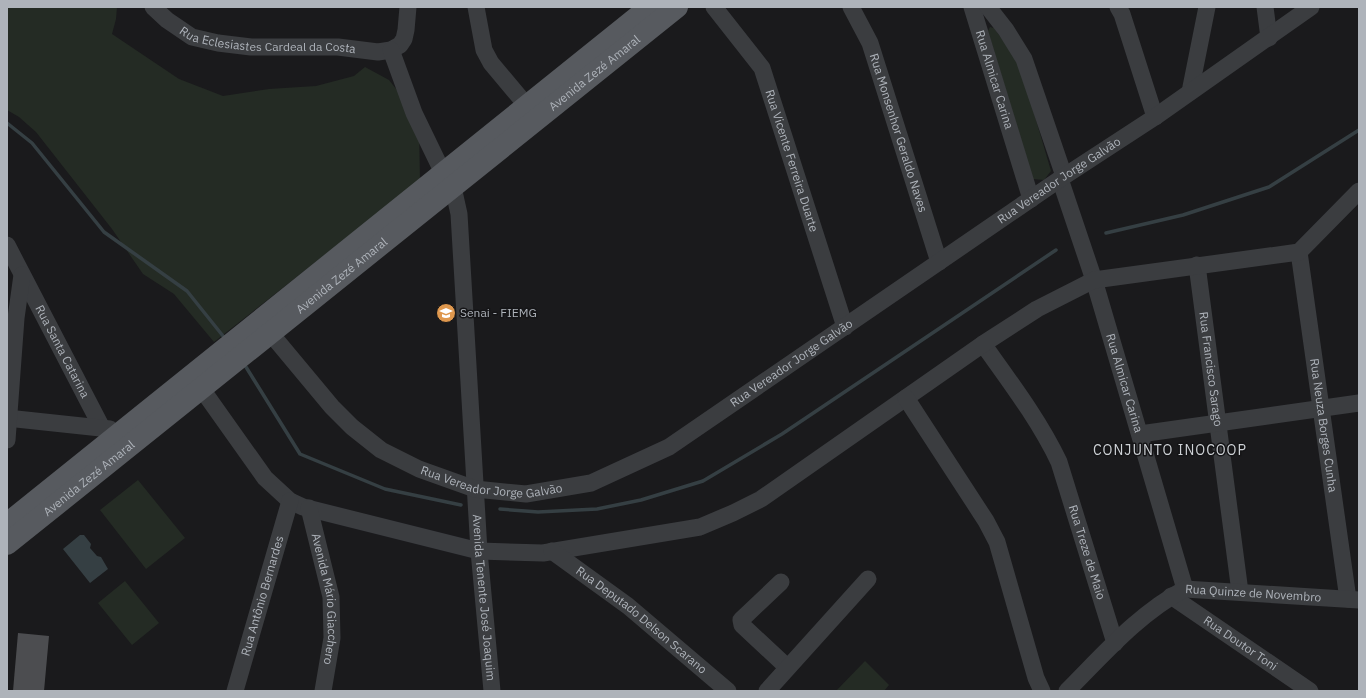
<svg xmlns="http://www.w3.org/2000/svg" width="1366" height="698" viewBox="0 0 1366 698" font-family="'IBM Plex Sans',sans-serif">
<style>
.green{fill:#242b24}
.water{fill:#353f43}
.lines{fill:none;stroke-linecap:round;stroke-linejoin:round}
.stream{stroke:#353f43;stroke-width:3.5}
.building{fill:#4c4d50}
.minor{stroke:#3b3d40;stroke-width:17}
.major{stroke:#575a5f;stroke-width:22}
.labels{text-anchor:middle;stroke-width:3;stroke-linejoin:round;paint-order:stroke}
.street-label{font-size:12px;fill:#aeb3ba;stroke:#151517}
.poi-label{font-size:12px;fill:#aeb3ba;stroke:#151517;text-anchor:start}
.quarter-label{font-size:14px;letter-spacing:1px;fill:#ced2d6;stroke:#151517}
</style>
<rect width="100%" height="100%" fill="#1a1a1c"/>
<path class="green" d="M7,7H117L116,19L112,34L179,79L223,96L269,89L316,86L354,76L365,67L389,80L404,99L419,129L420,180L214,342L174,294L143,274L112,229L36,132L19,117L7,110Z
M990,27L994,28L1019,62L1051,171L1044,180L1033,179L988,31Z
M138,480L185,538L146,569L100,510Z
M125,581L159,623L132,645L98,603Z
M865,661L889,685L884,691H836Z"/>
<path class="water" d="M80,535H84L91,544L90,548L97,556L101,557L108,569L90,583L63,549Z"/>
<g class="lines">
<path class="stream" d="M7,123L32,143L104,232L187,291L223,336
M1106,233L1183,215L1269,187L1359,130
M246,367L300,454L385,489L461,505
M500,509L538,512L597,509L641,500L703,481L782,434L1056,250"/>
</g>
<path class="building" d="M18,633L49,636L44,691H13Z"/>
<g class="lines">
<g class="minor">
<path id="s1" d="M153,7L167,20L192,37L218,43L251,47H338L378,52L391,50L400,45L404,39L406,30L408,7"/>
<path d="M476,7L484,50L491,63L527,106"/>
<path id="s2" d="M714,7L762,68L845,327"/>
<path id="s3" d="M851,7L870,43L939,262"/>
<path id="s4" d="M972,7L1031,199"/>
<path d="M988,7L1006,30L1024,59L1064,176"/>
<path d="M1118,7L1122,14L1155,117"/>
<path d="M1265,7L1269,38"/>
<path id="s5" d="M391,50L414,113L443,173L453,187L459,214L479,551L492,691"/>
<path d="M1190,92L1207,7"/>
<path id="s6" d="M1060,179L1094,280L1185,589"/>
<path id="s7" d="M7,245L102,428"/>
<path id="s8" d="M1299,252L1348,599"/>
<path id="s9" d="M1197,265L1240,592"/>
<path id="s10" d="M262,323L332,407L352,427L381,450L419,469L475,489L526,494L591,483L669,447L1060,179L1155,117L1311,7"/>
<path id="s11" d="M983,344C1010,382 1039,420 1059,462L1115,643"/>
<path d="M194,378L265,478L290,501L303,507L479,551L543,553L700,527L733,513L761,499L983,344L1037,309L1094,280L1299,252L1359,191"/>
<path d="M906,398L986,521L997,542L1036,678L1042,691"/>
<path d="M7,418L110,429"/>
<path d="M1140,434L1359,403"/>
<path d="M7,440L16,318L22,275"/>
<path id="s12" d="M309,508L331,597L332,638L323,691"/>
<path id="s13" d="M552,551L628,606L728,691"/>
<path d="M781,582L741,620L742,625L787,667"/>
<path id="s14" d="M1171,596L1310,691"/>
<path id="s15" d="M235,691L290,501"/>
<path d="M767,691L868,579"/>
<path id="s16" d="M1067,691C1103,655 1139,613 1185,589L1359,600"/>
</g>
<g class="major">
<path d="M7,524L650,7"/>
<path id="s17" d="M7,544L677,7"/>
</g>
</g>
<defs>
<symbol id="school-disc" viewBox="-11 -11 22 22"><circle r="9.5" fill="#df984e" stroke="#151517"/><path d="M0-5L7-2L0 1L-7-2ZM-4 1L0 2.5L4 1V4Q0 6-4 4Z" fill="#fff"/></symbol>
</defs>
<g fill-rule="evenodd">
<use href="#school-disc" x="435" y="302" width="22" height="22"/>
</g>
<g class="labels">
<g class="street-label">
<text dy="4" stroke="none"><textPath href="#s1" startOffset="125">Rua Eclesiastes Cardeal da Costa</textPath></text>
<text dy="4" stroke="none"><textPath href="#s17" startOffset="753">Avenida Zezé Amaral</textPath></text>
<text dy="4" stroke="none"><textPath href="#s4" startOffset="76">Rua Almicar Carina</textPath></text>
<text dy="4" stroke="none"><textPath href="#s3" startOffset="135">Rua Monsenhor Geraldo Naves</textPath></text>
<text dy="4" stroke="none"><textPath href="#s2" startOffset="175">Rua Vicente Ferreira Duarte</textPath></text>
<text dy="4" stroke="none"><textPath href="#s10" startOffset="952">Rua Vereador Jorge Galvão</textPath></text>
<text dy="4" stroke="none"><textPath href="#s17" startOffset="429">Avenida Zezé Amaral</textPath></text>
<text dy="4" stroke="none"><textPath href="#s7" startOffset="120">Rua Santa Catarina</textPath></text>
<text dy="4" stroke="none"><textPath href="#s10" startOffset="628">Rua Vereador Jorge Galvão</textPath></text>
<text dy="4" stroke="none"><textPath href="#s9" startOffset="105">Rua Francisco Sarago</textPath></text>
<text dy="4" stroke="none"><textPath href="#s6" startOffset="214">Rua Almicar Carina</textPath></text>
<text dy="4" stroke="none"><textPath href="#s8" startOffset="175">Rua Neuza Borges Cunha</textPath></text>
<text dy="4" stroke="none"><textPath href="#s10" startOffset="292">Rua Vereador Jorge Galvão</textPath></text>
<text dy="4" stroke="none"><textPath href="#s17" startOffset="105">Avenida Zezé Amaral</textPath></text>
<text dy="4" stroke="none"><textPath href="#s11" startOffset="235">Rua Treze de Maio</textPath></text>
<text dy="4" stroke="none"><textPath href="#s16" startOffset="225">Rua Quinze de Novembro</textPath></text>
<text dy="4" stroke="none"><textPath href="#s15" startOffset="99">Rua Antônio Bernardes</textPath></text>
<text dy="4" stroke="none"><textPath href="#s5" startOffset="563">Avenida Tenente José Joaquim</textPath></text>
<text dy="4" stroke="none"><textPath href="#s12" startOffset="93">Avenida Mário Giacchero</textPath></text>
<text dy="4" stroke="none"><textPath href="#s13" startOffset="113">Rua Deputado Delson Scarano</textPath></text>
<text dy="4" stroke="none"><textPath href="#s14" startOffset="84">Rua Doutor Toni</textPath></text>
</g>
<g class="poi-label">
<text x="460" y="317">Senai - FIEMG</text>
</g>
<g class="quarter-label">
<text x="1170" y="455">CONJUNTO INOCOOP</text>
</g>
</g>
<rect width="1366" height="698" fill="none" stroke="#aeb3ba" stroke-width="16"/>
</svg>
